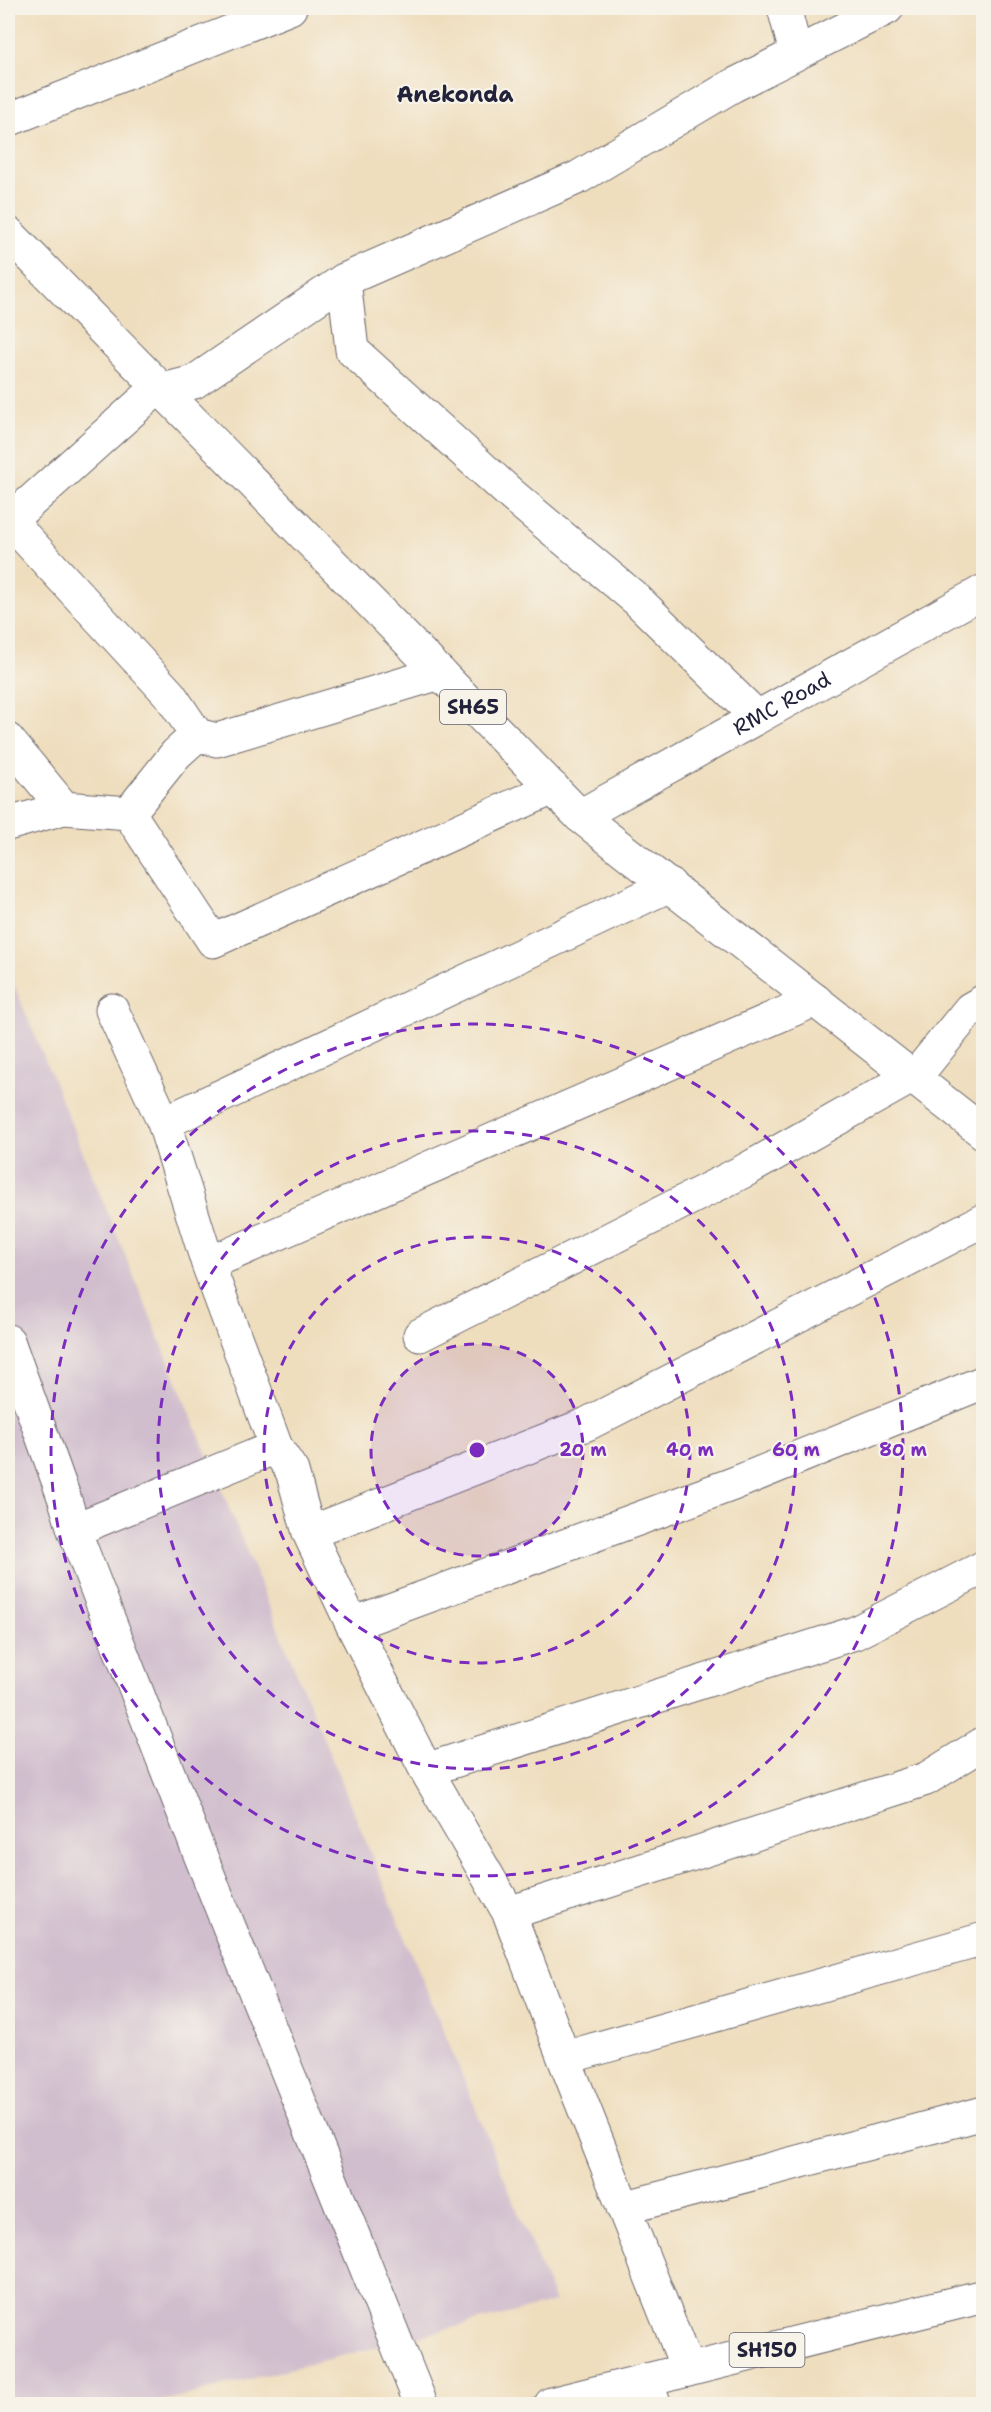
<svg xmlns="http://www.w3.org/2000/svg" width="991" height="2412" viewBox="0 0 991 2412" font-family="'Shantell Sans',sans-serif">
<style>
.industrial{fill:#d0bdcd}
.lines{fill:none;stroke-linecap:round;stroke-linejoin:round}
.minor-casing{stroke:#6a6469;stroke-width:35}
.tertiary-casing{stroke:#6a6469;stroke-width:35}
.primary-casing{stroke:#6a6469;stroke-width:35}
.minor{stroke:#fff;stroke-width:33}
.tertiary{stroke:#fff;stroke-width:33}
.primary{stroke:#fff;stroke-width:33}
.ring{fill:none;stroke:#7b2cbf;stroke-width:3;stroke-dasharray:10 8}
.labels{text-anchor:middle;stroke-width:4.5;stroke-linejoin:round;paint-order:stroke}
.shield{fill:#f7f3e8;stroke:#62616f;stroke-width:1.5}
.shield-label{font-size:20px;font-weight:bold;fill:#22223b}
.street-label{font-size:21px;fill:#22223b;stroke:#f7f3e8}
.neighbourhood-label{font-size:22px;font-weight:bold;fill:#22223b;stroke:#f7f3e8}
.centre{fill:#7b2cbf;stroke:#f7f3e8;stroke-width:3}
.ring-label{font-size:18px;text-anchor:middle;font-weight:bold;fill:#7b2cbf;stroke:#f7f3e8;stroke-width:4.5;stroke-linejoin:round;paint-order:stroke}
</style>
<rect width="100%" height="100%" fill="#f7f3e8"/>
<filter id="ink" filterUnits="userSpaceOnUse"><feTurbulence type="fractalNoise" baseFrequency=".0167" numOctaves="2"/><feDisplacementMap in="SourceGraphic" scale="12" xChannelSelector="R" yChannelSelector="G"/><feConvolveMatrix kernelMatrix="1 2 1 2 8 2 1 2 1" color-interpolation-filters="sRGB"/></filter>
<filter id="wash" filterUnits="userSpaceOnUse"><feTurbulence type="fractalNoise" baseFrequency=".008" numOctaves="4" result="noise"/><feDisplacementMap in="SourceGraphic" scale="24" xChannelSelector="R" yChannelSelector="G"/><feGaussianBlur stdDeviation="1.35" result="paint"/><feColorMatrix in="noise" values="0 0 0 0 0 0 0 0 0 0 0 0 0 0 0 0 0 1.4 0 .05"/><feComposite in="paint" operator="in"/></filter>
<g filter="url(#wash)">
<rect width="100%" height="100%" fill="#efdebe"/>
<path class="industrial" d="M8,970L555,2302L151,2404H8Z"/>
</g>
<g filter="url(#ink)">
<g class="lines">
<defs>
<path id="minor" d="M784,8L796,53
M8,120L290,8
M8,519L170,695L197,735L217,740L440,673
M8,522L152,393L194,382L344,280
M757,717L636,599L513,496L352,350L344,280L579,177L732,86L887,8
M8,740L64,808
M129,813L176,754L197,735
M8,824L64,808L129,813L213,941L553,788
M112,1010L164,1123L208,1264L276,1447L292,1471L309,1533L352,1624L426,1770L509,1913L564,2058L688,2370
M164,1123L670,885
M208,1264L815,1000
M420,1335L744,1171L906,1080L914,1078L970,1009L984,1001
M8,1341L65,1500L74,1530L197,1847L421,2404
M74,1530L276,1447
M309,1533L587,1424L984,1220
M352,1624L733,1484L984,1382
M426,1770L855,1633L984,1567
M509,1913L926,1779L984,1743
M564,2058L984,1939
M623,2208L984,2113
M646,2380L654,2404"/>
<g id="tertiary">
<path id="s1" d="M580,816L984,591"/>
</g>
<path id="primary" d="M8,233L580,816L984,1133
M551,2404L984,2296"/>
</defs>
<use href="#minor" class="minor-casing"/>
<use href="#tertiary" class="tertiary-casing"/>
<use href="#primary" class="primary-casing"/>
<use href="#minor" class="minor"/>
<use href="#tertiary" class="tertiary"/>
<use href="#primary" class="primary"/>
</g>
</g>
<circle cx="477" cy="1450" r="106" fill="#7b2cbf" fill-opacity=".12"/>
<g class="ring">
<circle cx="477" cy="1450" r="106"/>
<circle cx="477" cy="1450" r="213"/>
<circle cx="477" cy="1450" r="319"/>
<circle cx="477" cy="1450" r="426"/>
</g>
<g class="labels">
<g class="shield">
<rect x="440" y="690" width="66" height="34" rx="4.5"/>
<rect x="729.5" y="2333" width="75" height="34" rx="4.5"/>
</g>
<g class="shield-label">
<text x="473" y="714">SH65</text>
<text x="767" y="2357">SH150</text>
</g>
<g class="street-label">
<text dy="7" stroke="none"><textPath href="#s1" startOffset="231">RMC Road</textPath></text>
</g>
<g class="neighbourhood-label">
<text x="455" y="102">Anekonda</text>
</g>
</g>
<circle cx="477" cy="1450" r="9" class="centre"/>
<g class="ring-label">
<text x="583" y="1456">20 m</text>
<text x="690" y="1456">40 m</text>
<text x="796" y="1456">60 m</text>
<text x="903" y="1456">80 m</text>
</g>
<rect width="991" height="2412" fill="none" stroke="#f7f3e8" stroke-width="30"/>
</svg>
